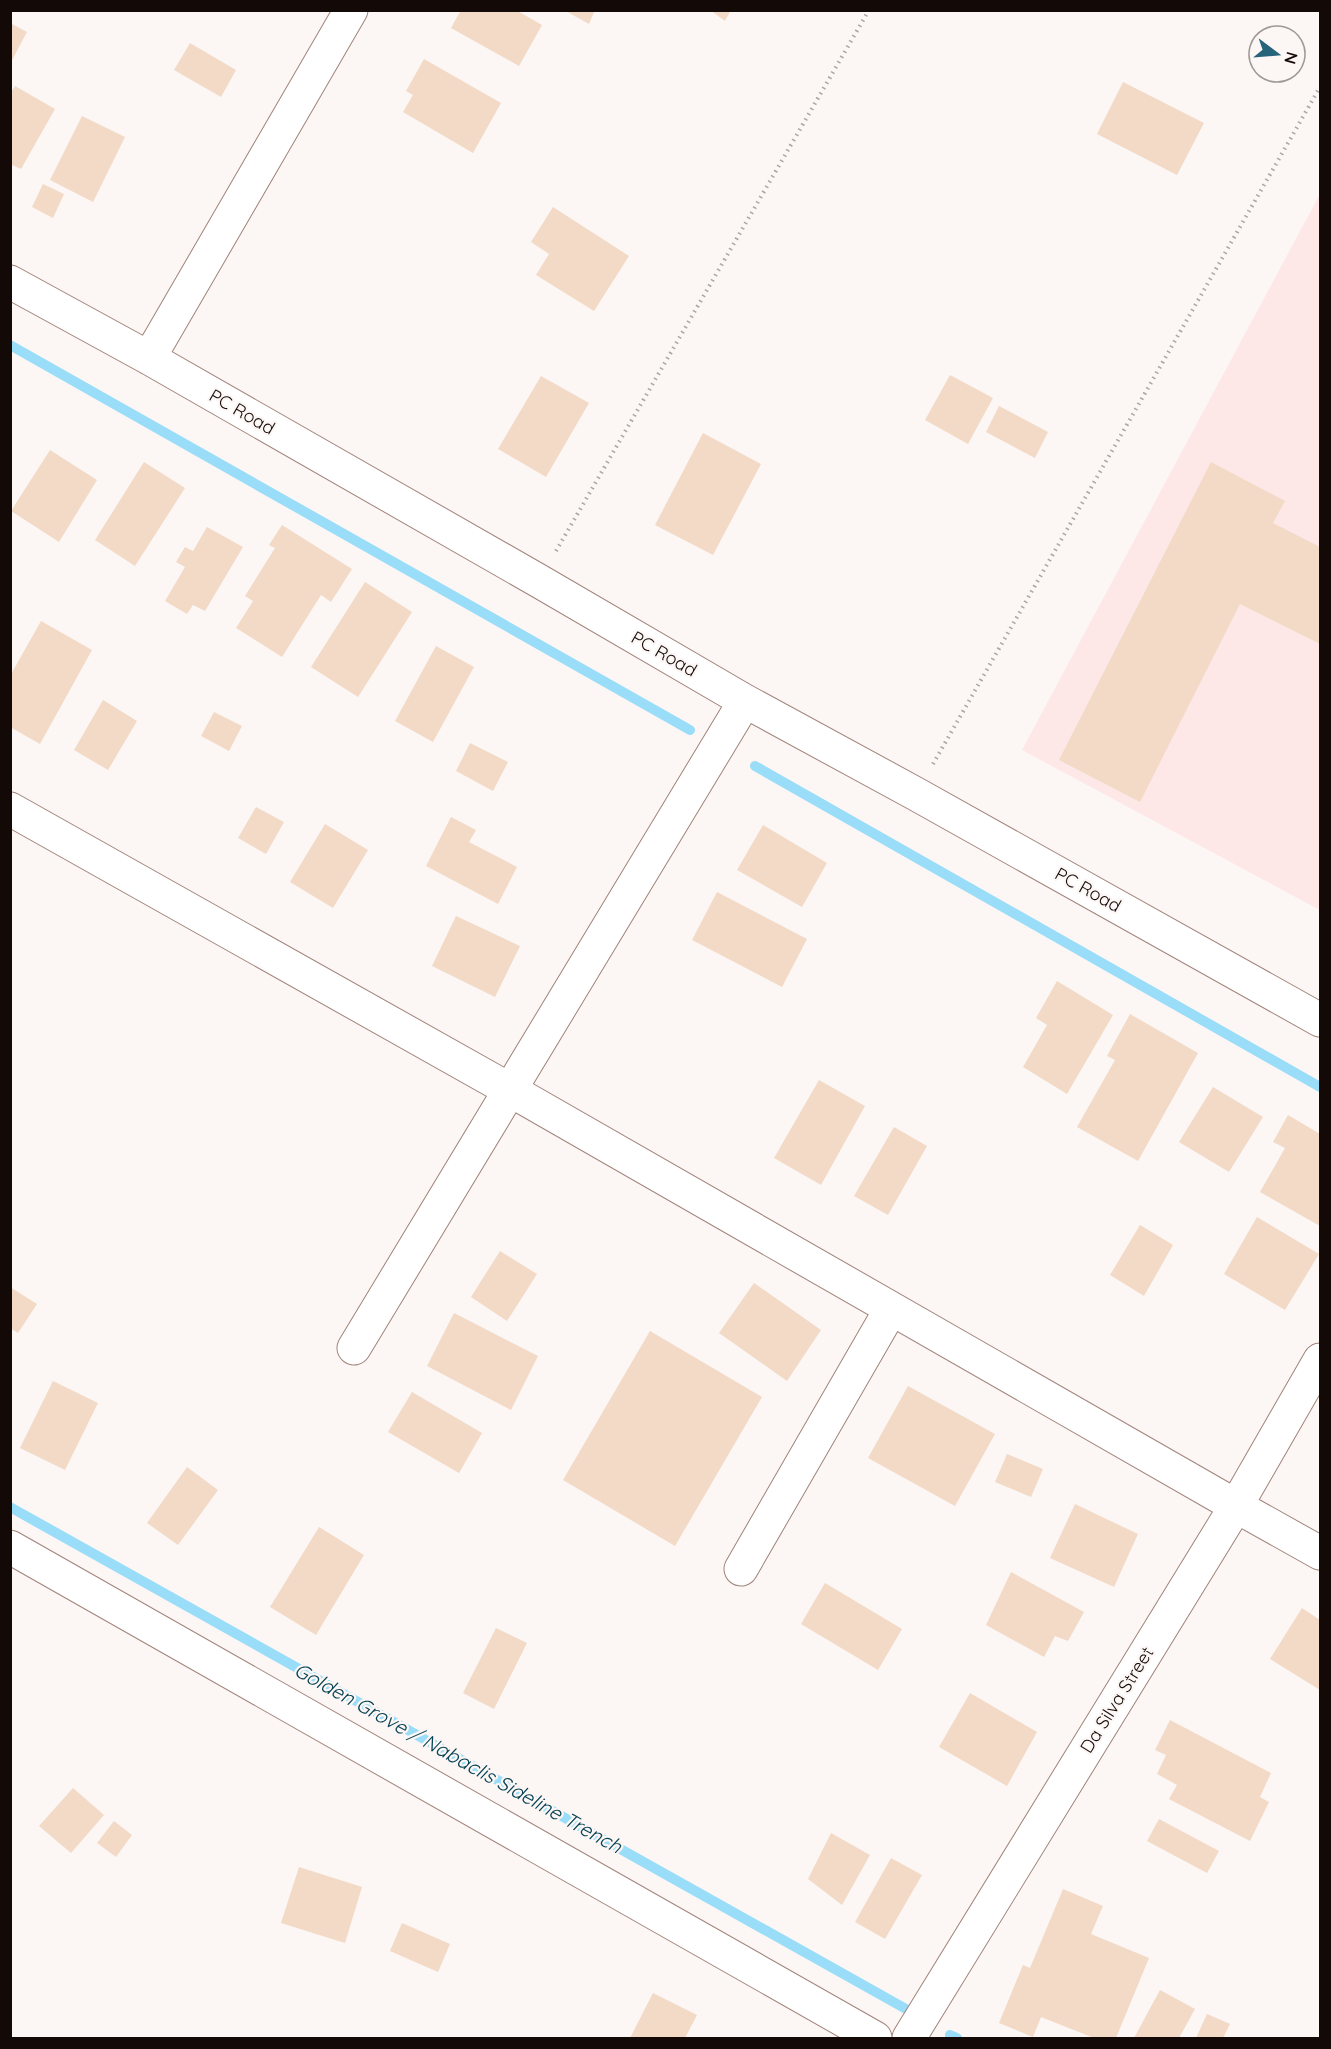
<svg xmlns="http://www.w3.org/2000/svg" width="1331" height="2049" viewBox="0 0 1331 2049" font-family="Quicksand,sans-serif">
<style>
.education{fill:#fde7e7}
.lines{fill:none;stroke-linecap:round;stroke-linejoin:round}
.stream{stroke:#9addf8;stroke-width:10}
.building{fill:#f2dac7}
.minor-casing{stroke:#a0847a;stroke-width:35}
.path{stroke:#aca5a3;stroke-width:4;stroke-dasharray:1.5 4.5;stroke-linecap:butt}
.minor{stroke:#fff;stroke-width:33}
.labels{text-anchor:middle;stroke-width:4.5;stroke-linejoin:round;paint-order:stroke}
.street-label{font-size:18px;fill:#130a07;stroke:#fcf6f4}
.water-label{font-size:20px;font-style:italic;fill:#074355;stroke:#fcf6f4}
</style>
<rect width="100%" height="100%" fill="#fcf6f4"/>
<path class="education" d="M1320,194V910L1022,750Z"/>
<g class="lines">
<path class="stream" d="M10,345L690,730
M755,766L1320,1087
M10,1507L906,2009
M950,2035L957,2038"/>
</g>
<path class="building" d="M461,10H516L542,25L519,66L451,28Z
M564,10H595L589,24Z
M710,10H731L725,21Z
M10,23L27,32L10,64Z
M190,43L236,70L221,97L174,70Z
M424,59L501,103L473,153L403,112L413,95L406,91Z
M1123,82L1204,123L1177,175L1097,134Z
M15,86L55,109L21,169L10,164V94Z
M82,116L125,137L93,202L50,180Z
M43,184L64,194L53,218L32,207Z
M553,207L629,256L594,311L536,275L549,254L531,242Z
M950,375L993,398L968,444L925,420Z
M541,376L589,403L546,477L498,449Z
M999,406L1048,432L1035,458L986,432Z
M703,433L761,464L713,555L655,525Z
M50,450L97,480L59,542L11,511Z
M144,462L185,488L135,566L95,540Z
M1211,462L1285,501L1273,523L1320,547V644L1240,604L1140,802L1059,760Z
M282,525L352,569L331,602L321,595L282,657L236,628L253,601L245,596L275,548L269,545Z
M207,527L243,547L205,611L193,605L187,614L165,601L185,567L176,562L185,547L193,551Z
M365,582L412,612L358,697L311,667Z
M41,621L92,650L40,744L10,727V676Z
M436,646L474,667L433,742L395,721Z
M103,700L137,721L108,770L74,750Z
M214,712L242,726L229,751L201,736Z
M470,743L508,762L493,791L456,771Z
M256,807L284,822L266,854L238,838Z
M451,817L476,830L469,842L517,867L498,904L426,866Z
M325,824L368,850L333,908L290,882Z
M763,825L827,863L802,907L737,870Z
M717,892L807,939L782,987L692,940Z
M456,916L520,946L495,997L432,966Z
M1057,981L1113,1015L1067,1094L1023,1067L1047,1025L1036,1018Z
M1130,1014L1198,1053L1138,1161L1077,1127L1115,1060L1107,1056Z
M819,1080L865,1106L821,1185L774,1158Z
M1213,1087L1263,1117L1229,1172L1179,1142Z
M1288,1115L1320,1134V1226L1260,1192L1285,1148L1273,1142Z
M894,1127L927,1146L888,1215L854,1196Z
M1257,1217L1319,1254L1285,1310L1224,1274Z
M1140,1225L1173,1245L1144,1296L1110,1275Z
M500,1251L537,1274L507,1321L471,1297Z
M754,1283L821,1330L787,1381L719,1333Z
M10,1287L37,1304L18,1333L10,1328Z
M454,1313L538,1356L511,1410L427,1366Z
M650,1331L762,1397L675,1546L563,1480Z
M53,1381L98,1403L65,1470L20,1448Z
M908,1386L995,1434L955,1506L868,1458Z
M412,1392L482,1433L459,1473L388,1432Z
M1007,1454L1043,1469L1031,1497L995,1482Z
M187,1467L218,1490L178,1545L147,1523Z
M1075,1504L1138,1534L1114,1587L1050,1558Z
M319,1527L364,1555L316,1635L270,1607Z
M1011,1572L1084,1612L1068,1641L1055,1636L1044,1657L986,1625Z
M825,1583L902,1629L878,1670L801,1624Z
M1302,1608L1320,1620V1690L1270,1659Z
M496,1628L527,1643L494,1709L463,1693Z
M970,1693L1037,1732L1007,1786L939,1747Z
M1170,1720L1271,1773L1260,1797L1269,1802L1250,1841L1169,1799L1177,1785L1157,1774L1166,1755L1155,1750Z
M73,1788L104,1815L71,1853L39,1826Z
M1159,1819L1219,1851L1207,1873L1147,1841Z
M114,1821L132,1835L116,1857L97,1843Z
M831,1833L870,1855L842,1905L808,1879Z
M891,1858L922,1875L885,1939L855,1922Z
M299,1867L362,1887L345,1943L281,1923Z
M1063,1889L1103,1906L1091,1934L1149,1958L1116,2038H1094L1041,2017L1033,2037L999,2023L1023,1965L1030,1968Z
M402,1923L450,1944L438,1972L390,1951Z
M1160,1990L1195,2009L1179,2038H1134Z
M653,1993L697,2015L685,2038H630Z
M1207,2014L1230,2024L1223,2038H1196Z"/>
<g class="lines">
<defs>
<path id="minor" d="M10,282L149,358L539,581L745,701L916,794L1320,1020
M149,358L351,10
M10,809L510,1090L1236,1506L1320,1553
M354,1348L745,701
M10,1547L875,2038
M741,1569L891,1309
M909,2038L1236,1506L1320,1360"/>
</defs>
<use href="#minor" class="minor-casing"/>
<path class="path" d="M556,551L869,10
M933,764L1320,87"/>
<use href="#minor" class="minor"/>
</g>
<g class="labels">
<g class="street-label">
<text transform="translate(242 412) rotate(30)" y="6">PC Road</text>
<text transform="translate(664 654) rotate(30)" y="6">PC Road</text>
<text transform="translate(1088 890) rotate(29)" y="6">PC Road</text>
<text transform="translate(1117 1700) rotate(-58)" y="6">Da Silva Street</text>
</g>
<g class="water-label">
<text transform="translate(458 1758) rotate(29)" y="7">Golden Grove / Nabaclis Sideline Trench</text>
</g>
</g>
<rect width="1331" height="2049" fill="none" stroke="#130a07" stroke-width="24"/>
<g transform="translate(1277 54) rotate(106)"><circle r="28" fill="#fcf6f4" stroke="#9f9895" stroke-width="1.5"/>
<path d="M0-4.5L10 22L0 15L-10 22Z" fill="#27637b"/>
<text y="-9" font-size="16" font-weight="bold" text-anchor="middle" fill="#130a07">N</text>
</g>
</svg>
